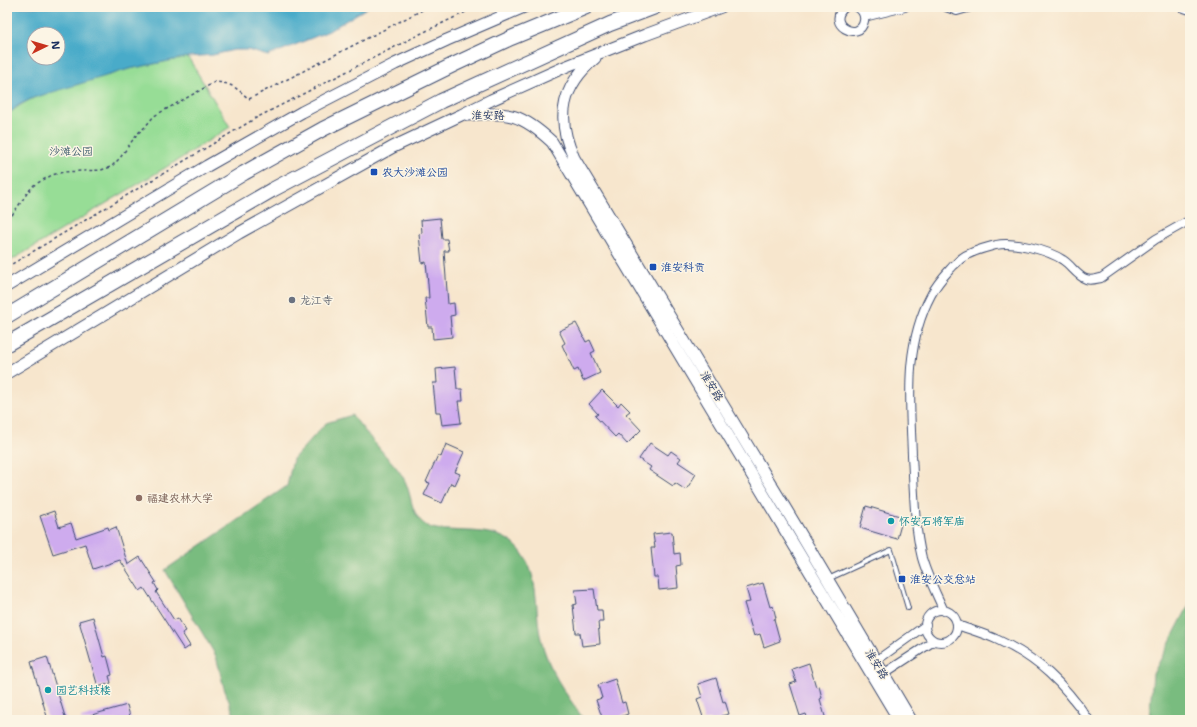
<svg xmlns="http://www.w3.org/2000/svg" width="1197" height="727" viewBox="0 0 1197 727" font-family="'Shantell Sans','LXGW WenKai TC',sans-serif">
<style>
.green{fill:#97dd96;stroke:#59867a}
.forest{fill:#79bc7f;stroke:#4a766e}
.water{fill:#4aabc9;stroke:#326d94;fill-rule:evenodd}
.building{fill:#ceabee}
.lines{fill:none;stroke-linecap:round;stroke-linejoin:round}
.lane-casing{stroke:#3c4a6f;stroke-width:6}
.street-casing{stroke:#3c4a6f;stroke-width:10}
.secondary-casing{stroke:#3c4a6f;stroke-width:13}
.highway-casing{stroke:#3c4a6f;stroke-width:16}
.path{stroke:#3c4a6f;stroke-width:1.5;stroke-dasharray:3 3;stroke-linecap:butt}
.lane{stroke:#fff;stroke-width:4}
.street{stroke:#fff;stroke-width:8}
.secondary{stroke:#fff;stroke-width:11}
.highway{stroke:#fff;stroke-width:14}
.transit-dot{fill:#1a4fb4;stroke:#fcf5e5;stroke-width:1.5}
.worship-dot{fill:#6b7280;stroke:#fcf5e5;stroke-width:1.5}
.education-dot{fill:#8d6e63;stroke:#fcf5e5;stroke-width:1.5}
.culture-dot{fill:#0f9aa8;stroke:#fcf5e5;stroke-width:1.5}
.labels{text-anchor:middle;stroke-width:3;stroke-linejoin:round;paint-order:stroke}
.street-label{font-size:11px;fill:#1b2f5e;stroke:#fcf5e5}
.park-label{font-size:11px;fill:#3a5a6c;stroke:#fcf5e5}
.transit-label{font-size:11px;fill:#164399;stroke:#fcf5e5;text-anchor:start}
.worship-label{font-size:11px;fill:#5b616d;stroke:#fcf5e5;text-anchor:start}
.education-label{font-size:11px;fill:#785e54;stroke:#fcf5e5;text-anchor:start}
.culture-label{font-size:11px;fill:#0d838f;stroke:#fcf5e5;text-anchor:start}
</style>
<rect width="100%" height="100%" fill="#fcf5e5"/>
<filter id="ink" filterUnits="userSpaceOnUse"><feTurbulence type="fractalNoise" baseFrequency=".025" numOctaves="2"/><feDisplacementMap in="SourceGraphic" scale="8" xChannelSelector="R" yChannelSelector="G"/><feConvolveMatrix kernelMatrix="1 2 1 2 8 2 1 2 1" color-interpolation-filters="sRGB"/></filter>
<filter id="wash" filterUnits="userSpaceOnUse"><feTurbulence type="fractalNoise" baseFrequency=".012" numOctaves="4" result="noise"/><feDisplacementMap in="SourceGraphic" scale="16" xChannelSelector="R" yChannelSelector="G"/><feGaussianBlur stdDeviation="0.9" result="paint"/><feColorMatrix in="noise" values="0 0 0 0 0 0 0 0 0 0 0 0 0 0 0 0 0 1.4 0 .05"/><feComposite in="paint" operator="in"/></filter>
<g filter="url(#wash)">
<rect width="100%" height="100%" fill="#f7e6cd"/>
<path class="green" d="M188,57L230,127L183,157L7,263V115C18,106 29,99 43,94L129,69Z"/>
<path class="forest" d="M352,415C363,429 374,442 385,455C392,462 399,470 404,479C413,496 409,514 427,526C433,529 441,530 448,530C474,532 505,528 522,553C539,577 535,608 540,635C547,669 565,692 584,720H236L224,688L216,656L165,570L287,486L293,459L326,423Z
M1190,603V720H1149L1153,674Z"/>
<path class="water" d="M7,7H368L329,31L268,56L248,50H234L213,55L188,57L129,69L33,98L19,105L7,115ZM34,34H58V58H34Z"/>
<g id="blocks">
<path class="building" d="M440,218L442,239H447L449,251H444L448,304L454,303L455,315L450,316L452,337L433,339L432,327H428L425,298H429L428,284L426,262L422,263L419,234L422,233L421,220Z
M576,323L586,342L590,340L595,351L591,353L600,373L583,381L578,369L574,371L562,345L565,343L559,331Z
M455,367L457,389H462L463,401H458L461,423L442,425L440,412H436L433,383H437L436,369Z
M602,390L618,406L621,402L630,411L626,414L641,430L627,444L618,434L615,437L595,416L598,414L589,404Z
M650,443L668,455L671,451L681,458L678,462L696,474L686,490L675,483L673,486L649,470L651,467L639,459Z
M446,444L464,452L455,472L460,474L455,485L451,483L442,503L424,495L430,483L426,482L438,455L441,457Z
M866,506L903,517L897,539L860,528Z
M54,511L59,527L71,523L76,538L108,527L109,530L116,527L128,565L140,557L156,582L154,583L158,590L156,592L174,620L178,618L186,631L182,633L190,646L184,650L144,588L140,591L120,560L93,569L85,544L53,554L40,516Z
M672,532L674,554L680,553L681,565L676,566L678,588L659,590L658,577H654L651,548H655L653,534Z
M763,583L770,607L773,606L776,618L774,619L780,641L764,647L760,634L754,636L744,603L750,602L746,588Z
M594,589L597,610H602L603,622H598L600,644L582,646L580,633H576L573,605L577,604L575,590Z
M93,617L104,657L107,656L112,675L109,676L111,683L98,687L79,621Z
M47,657L66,720H48L31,662Z
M809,663L816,687L819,686L822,698L820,699L826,720H808L806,714L800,716L790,684L796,682L792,669Z
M716,678L723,702L725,701L729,714L721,716L722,720H704L697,699L702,697L698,684Z
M615,679L622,703L625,702L628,714L620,717L621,720H603L596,700L602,698L598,685Z
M127,705L131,720H81V718Z"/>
</g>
</g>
<g filter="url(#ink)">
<use href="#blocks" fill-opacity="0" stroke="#3c4a6f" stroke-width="1"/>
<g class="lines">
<defs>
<path id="lane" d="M828,579L891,550L908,608"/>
<path id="street" d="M845,7C824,24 860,43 864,21C865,15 862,10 857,7
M946,7L957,11L971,7
M1181,7L1190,10
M864,17L905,7
M925 626a16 16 0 1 1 32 0a16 16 0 1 1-32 0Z
M944,611C936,593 927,576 922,558C914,525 914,489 912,455C910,399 904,346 931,295C937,283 944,276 953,266C956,264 959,260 962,258C971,251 985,248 996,245C1013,241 1048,250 1063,260C1071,265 1077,276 1086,279C1091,281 1096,279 1101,278L1156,239L1190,220
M957,625C971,630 985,634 998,640C1038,658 1064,684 1089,720
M873,663L926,625
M880,676L934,641"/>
<path id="secondary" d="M595,58C562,86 555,118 574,158L796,526L911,720
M468,115C508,111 522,114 552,142L899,720
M7,286L207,166L302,112L395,64L447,40L524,7
M7,373L239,233L393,147L461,115L491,100L567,66L645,35L721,7"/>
<path id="highway" d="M7,316L244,173L323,129L453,65L511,38L586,7
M7,344L272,190L441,101L610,24L655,7"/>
</defs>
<use href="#lane" class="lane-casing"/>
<use href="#street" class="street-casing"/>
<use href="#secondary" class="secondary-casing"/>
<use href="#highway" class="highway-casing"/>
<path class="path" d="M7,219L12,215L28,192L34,185L52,175L63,172L101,170L111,167L120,158L137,134L145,127L154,116L215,82C232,83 236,88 249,99L428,7
M7,267L256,118L420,34L476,7"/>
<use href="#lane" class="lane"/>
<use href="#street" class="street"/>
<use href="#secondary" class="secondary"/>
<use href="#highway" class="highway"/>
</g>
</g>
<g class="transit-dot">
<rect x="370" y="168" width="8" height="8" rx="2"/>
<rect x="649" y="263" width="8" height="8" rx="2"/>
<rect x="898" y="575" width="8" height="8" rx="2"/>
</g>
<circle class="worship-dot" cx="292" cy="300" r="4"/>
<circle class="education-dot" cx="139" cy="498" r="4"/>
<g class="culture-dot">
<circle cx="891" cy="521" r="4"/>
<circle cx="48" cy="690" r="4"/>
</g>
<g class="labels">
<g class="street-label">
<text x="488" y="119">淮安路</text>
<text transform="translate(712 386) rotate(59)" y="4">淮安路</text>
<text transform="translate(877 664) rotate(59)" y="4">淮安路</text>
</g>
<g class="park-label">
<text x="71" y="155">沙滩公园</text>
</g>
<g class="transit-label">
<text x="382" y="176">农大沙滩公园</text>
<text x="661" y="271">淮安科贡</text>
<text x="910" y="583">淮安公交总站</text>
</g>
<g class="worship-label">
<text x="300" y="304">龙江寺</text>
</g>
<g class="education-label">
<text x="147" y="502">福建农林大学</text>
</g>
<g class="culture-label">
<text x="899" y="525">怀安石将军庙</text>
<text x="56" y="694">园艺科技楼</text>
</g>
</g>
<rect width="1197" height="727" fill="none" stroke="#fcf5e5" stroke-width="24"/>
<g transform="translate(46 46) rotate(85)"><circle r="19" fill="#fcf5e5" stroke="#a2a6af"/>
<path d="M0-3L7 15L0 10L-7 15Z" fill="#c8321e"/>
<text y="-6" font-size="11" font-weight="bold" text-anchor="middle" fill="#1b2f5e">N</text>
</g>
</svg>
